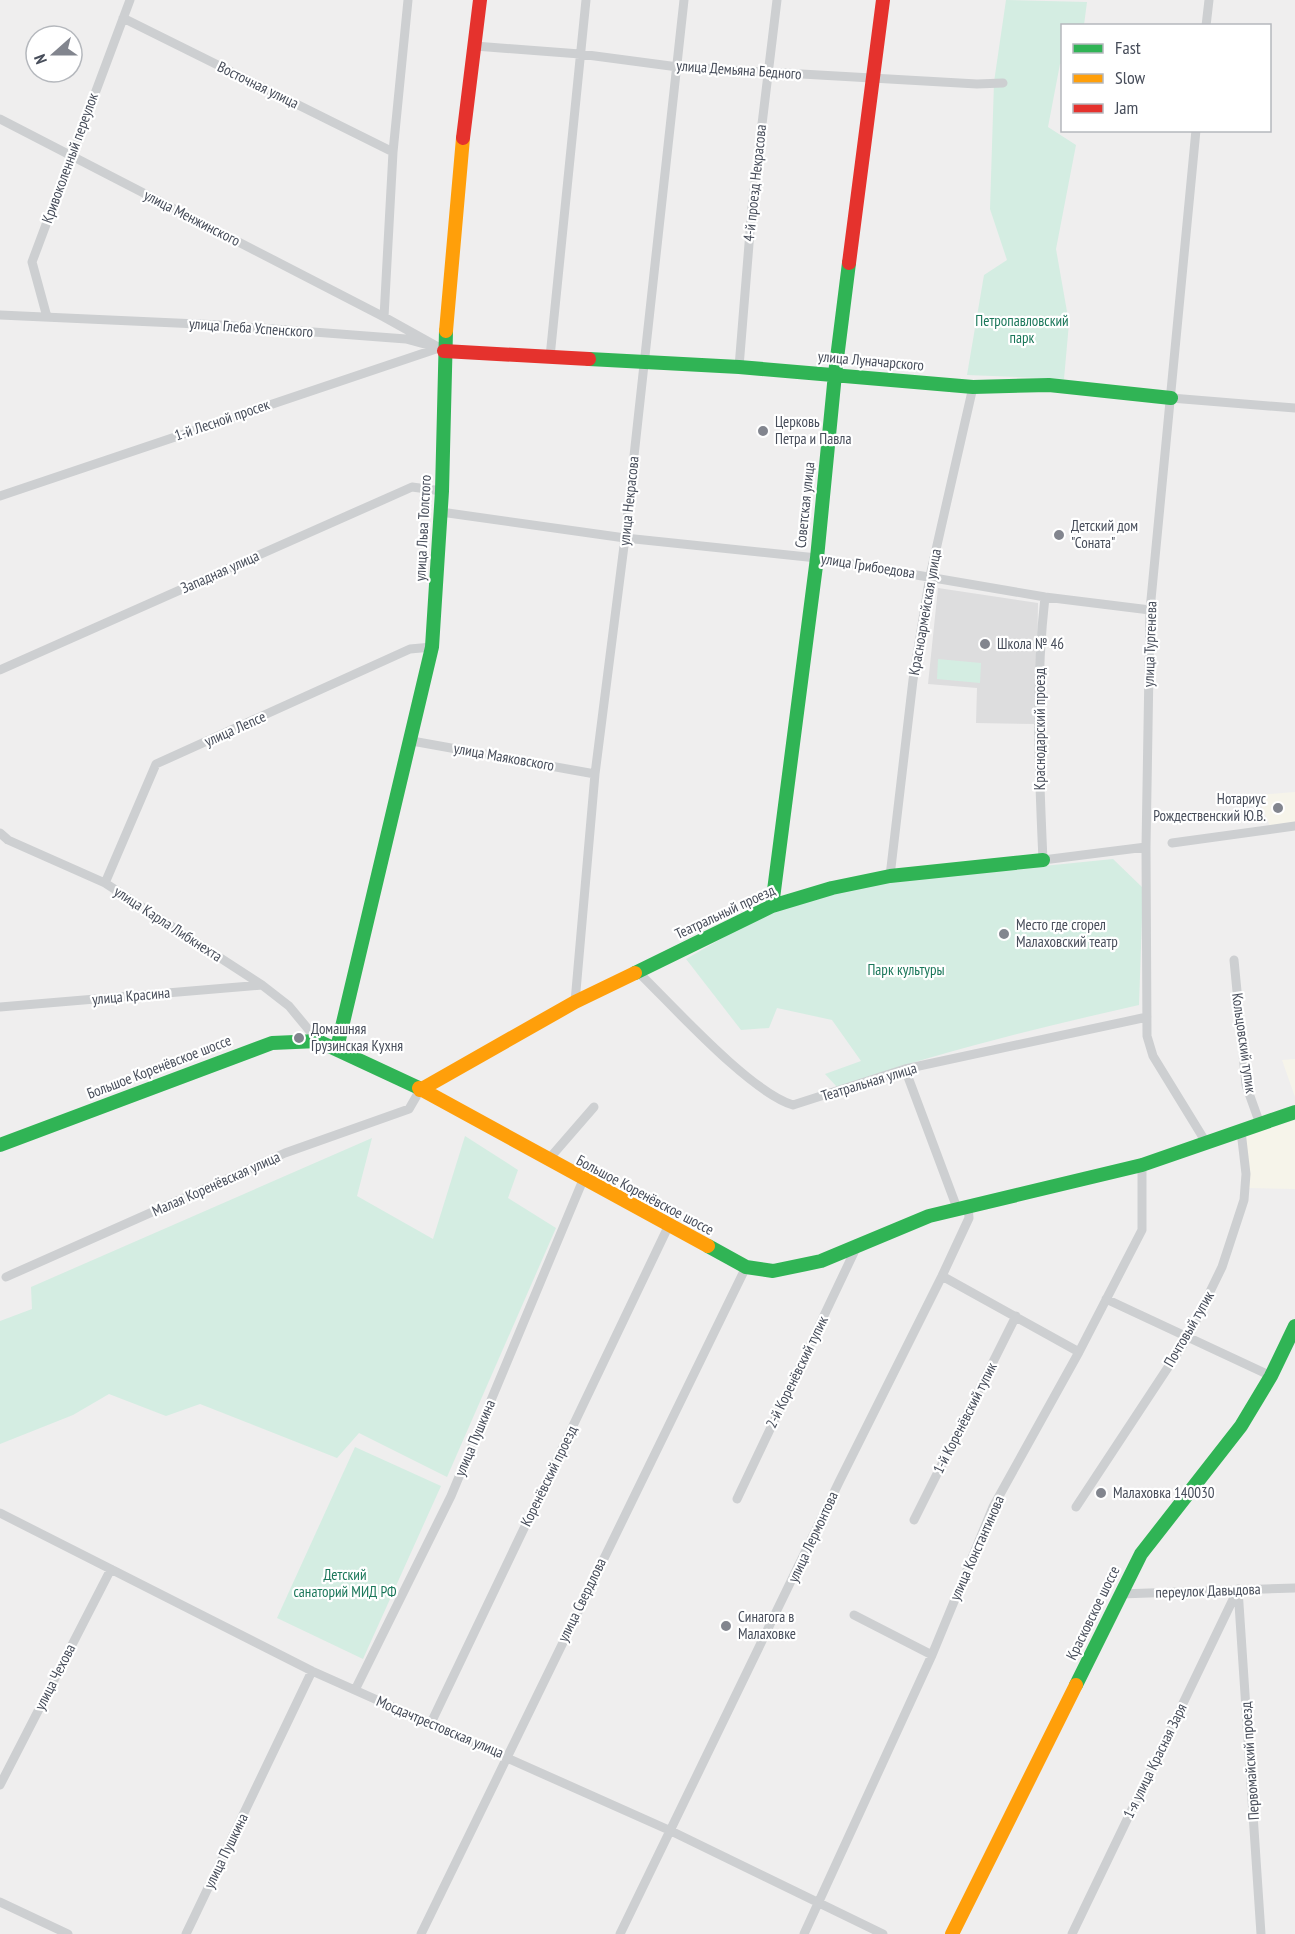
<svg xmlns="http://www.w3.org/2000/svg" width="1295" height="1934" viewBox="0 0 1295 1934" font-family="'PT Sans Narrow',sans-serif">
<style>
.commercial{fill:#f6f4ea}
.education{fill:#ddddde}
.green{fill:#d4ede2}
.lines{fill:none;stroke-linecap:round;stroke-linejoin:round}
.street{stroke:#cdcfd1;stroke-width:9}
.fast{stroke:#30b455;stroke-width:14}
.slow{stroke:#ff9f0a;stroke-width:14}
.jam{stroke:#e5322d;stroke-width:14}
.poi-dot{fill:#82858e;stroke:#fff;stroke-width:2}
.labels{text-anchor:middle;stroke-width:4.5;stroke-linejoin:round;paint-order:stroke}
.street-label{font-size:15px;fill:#474d5a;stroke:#fff}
.park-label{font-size:15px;fill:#1b775a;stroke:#fff}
.poi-label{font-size:15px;fill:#474d5a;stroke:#fff;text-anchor:start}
</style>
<rect width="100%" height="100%" fill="#efeeee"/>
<path class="commercial" d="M1295,792V822L1270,826L1257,795Z
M1295,1059V1097L1282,1060Z
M1295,1120V1189L1247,1188L1245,1136Z"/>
<path class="education" d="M938,588L1038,603L1036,724L976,723L977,688L928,684Z"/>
<path class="green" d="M1006,0L1087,2L1084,25L1062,26V63L1060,64L1048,127L1076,145L1056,249L1069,323L1064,379L967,375L984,275L1007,260L990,209L994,82Z
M938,659L981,663L980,683L937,679Z
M1113,859L1143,888L1139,1005C1037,1028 936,1053 837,1087L825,1074L861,1061L832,1020L777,1008L769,1028L741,1030L686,959L759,917L817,894L896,881Z
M465,1136L518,1170L508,1198L556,1228L447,1477L359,1433L337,1458L200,1404L166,1416L109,1394L73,1415L0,1444V1321L32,1309L31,1287L372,1138L357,1196L433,1239Z
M355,1447L441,1486L363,1659L277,1618Z"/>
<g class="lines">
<path class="street" d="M123,18L393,152
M1206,26L1209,0
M475,46L580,54L678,67L977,84L1003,83
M0,119L384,317L438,347
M1196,130L1150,610L1146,847L1147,1036L1153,1056L1207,1144
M0,315L220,325L406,339L428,345
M47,317L32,262L130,0
M384,317L393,152L408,0
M550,357L586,0
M739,367L752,207L777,0
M1171,398L1295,408
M0,496L439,348
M441,512L625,538L817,558L1045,597L1150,610
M1045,597C1035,685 1039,772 1043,860L1146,847
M0,670L412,487L442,491
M412,741L595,774
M0,833L8,840L105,883L262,985L289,1006L318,1041
M1172,843L1295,826
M890,876L913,680L930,576L973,387
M105,883L156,764L410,649L432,647
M1234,960L1246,1085L1260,1124
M638,972C673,1006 750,1092 793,1105L905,1069L1147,1017
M575,1002L595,774L625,538L684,0
M0,1007L262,985
M905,1069L957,1208
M548,1160L594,1107
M942,1276L1079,1352
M6,1277L285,1153L409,1109L420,1090
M1106,1299L1271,1376
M737,1499L857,1246
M1076,1507L1188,1337L1222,1267L1244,1200L1246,1174L1241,1131
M0,1513L312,1671L671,1831L883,1934
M914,1520L1016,1316
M1238,1589L1261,1934
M1120,1594L1295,1588
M854,1615L932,1655
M355,1690L451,1496L583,1180
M430,1725L668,1227
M0,1785L111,1569
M0,1902L68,1934
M186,1934L312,1671
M421,1934L746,1267
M620,1934L840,1480L942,1276L969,1218L968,1205
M804,1934L932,1655L993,1507L1079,1352L1142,1230V1165
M1072,1934L1238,1589"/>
<path class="fast" d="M589,359L739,367L973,387L1049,385L1171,398
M772,906L817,558L835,374L849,263
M635,973L772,906L832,888L890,876L1043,860
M337,1048L432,647L442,491L446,331
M0,1145L272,1043L318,1041L419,1088
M708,1246L746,1267L773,1271L821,1261L929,1216L1142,1165L1295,1112
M1076,1685L1141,1554L1241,1426L1271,1376L1295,1326"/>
<path class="slow" d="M446,331L463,138
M419,1088L708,1246
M420,1090L575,1002L635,973
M952,1934L1076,1685"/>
<path class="jam" d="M463,138L480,0
M849,263L883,0
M444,351L589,359"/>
</g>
<g class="poi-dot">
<circle cx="763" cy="431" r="6"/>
<circle cx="1059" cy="535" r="6"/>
<circle cx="985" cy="644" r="6"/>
<circle cx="1278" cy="808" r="6"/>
<circle cx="1004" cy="934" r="6"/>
<circle cx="299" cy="1038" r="6"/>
<circle cx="1101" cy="1493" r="6"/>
<circle cx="726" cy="1626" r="6"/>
</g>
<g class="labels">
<g class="street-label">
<text transform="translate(739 70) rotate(4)" y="5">улица Демьяна Бедного</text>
<text transform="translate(258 85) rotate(26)" y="5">Восточная улица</text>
<text transform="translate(70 158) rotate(-70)" y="5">Кривоколенный переулок</text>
<text transform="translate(755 183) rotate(-84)" y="5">4-й проезд Некрасова</text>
<text transform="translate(192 218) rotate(27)" y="5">улица Менжинского</text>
<text transform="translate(251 328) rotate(4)" y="5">улица Глеба Успенского</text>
<text transform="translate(871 361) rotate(5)" y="5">улица Луначарского</text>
<text transform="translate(222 420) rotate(-19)" y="5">1-й Лесной просек</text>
<text transform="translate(629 501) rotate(-84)" y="5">улица Некрасова</text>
<text transform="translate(805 505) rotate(-84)" y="5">Советская улица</text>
<text transform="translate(423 528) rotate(-87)" y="5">улица Льва Толстого</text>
<text transform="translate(868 566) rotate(9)" y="5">улица Грибоедова</text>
<text transform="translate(220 572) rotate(-24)" y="5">Западная улица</text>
<text transform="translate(925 612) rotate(-80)" y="5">Красноармейская улица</text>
<text transform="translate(1150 644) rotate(-88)" y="5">улица Тургенева</text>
<text transform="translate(235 729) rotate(-24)" y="5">улица Лепсе</text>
<text transform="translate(1040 729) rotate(-90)" y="5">Краснодарский проезд</text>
<text transform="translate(504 757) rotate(10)" y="5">улица Маяковского</text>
<text transform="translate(725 912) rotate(-25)" y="5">Театральный проезд</text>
<text transform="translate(168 924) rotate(33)" y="5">улица Карла Либкнехта</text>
<text transform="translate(131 996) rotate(-5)" y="5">улица Красина</text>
<text transform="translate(1244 1043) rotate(82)" y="5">Кольцовский тупик</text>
<text transform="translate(159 1067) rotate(-21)" y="5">Большое Коренёвское шоссе</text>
<text transform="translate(869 1082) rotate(-17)" y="5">Театральная улица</text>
<text transform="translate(216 1184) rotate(-24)" y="5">Малая Коренёвская улица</text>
<text transform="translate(645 1195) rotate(28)" y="5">Большое Коренёвское шоссе</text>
<text transform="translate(1189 1329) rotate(-60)" y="5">Почтовый тупик</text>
<text transform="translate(797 1372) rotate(-64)" y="5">2-й Коренёвский тупик</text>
<text transform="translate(965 1418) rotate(-63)" y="5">1-й Коренёвский тупик</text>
<text transform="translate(475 1438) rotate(-67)" y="5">улица Пушкина</text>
<text transform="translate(549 1476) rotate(-64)" y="5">Коренёвский проезд</text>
<text transform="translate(813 1537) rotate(-65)" y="5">улица Лермонтова</text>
<text transform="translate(977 1548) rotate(-66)" y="5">улица Константинова</text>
<text transform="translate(1208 1591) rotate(-2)" y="5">переулок Давыдова</text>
<text transform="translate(582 1600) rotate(-64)" y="5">улица Свердлова</text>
<text transform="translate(1093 1613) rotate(-64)" y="5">Красковское шоссе</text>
<text transform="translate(55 1677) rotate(-63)" y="5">улица Чехова</text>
<text transform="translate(440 1727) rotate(23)" y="5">Мосдачтрестовская улица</text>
<text transform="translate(1155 1761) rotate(-64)" y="5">1-я улица Красная Заря</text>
<text transform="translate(1250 1761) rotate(-94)" y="5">Первомайский проезд</text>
<text transform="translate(226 1851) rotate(-64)" y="5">улица Пушкина</text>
</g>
<g class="park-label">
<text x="1022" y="326">Петропавловский<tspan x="1022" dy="17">парк</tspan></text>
<text x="906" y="975">Парк культуры</text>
<text x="345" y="1580">Детский<tspan x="345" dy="17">санаторий МИД РФ</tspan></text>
</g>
<g class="poi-label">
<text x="775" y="427">Церковь<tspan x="775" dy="17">Петра и Павла</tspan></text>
<text x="1071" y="531">Детский дом<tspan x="1071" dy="17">"Соната"</tspan></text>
<text x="997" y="649">Школа № 46</text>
<text x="1266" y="804" text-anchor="end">Нотариус<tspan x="1266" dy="17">Рождественский Ю.В.</tspan></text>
<text x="1016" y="930">Место где сгорел<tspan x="1016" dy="17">Малаховский театр</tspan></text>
<text x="311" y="1034">Домашняя<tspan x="311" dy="17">Грузинская Кухня</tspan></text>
<text x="1113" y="1498">Малаховка 140030</text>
<text x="738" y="1622">Синагога в<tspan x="738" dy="17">Малаховке</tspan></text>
</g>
</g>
<rect x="1061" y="24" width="210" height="108" fill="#ffffff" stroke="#b5b8bd" stroke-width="1.5"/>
<rect x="1073" y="44" width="30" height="9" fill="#30b455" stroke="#b5b8bd" stroke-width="1.5"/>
<text x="1115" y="54" font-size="18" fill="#474d5a">Fast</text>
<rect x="1073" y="74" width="30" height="9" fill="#ff9f0a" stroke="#b5b8bd" stroke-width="1.5"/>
<text x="1115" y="84" font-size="18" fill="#474d5a">Slow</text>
<rect x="1073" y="104" width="30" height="9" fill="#e5322d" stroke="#b5b8bd" stroke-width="1.5"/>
<text x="1115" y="114" font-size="18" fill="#474d5a">Jam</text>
<g transform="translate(54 54) rotate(249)"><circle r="28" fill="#ffffff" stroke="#b5b8bd" stroke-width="1.5"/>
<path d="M0-4.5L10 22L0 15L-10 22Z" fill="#82858e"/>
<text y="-9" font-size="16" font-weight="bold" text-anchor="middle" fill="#474d5a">N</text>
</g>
</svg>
